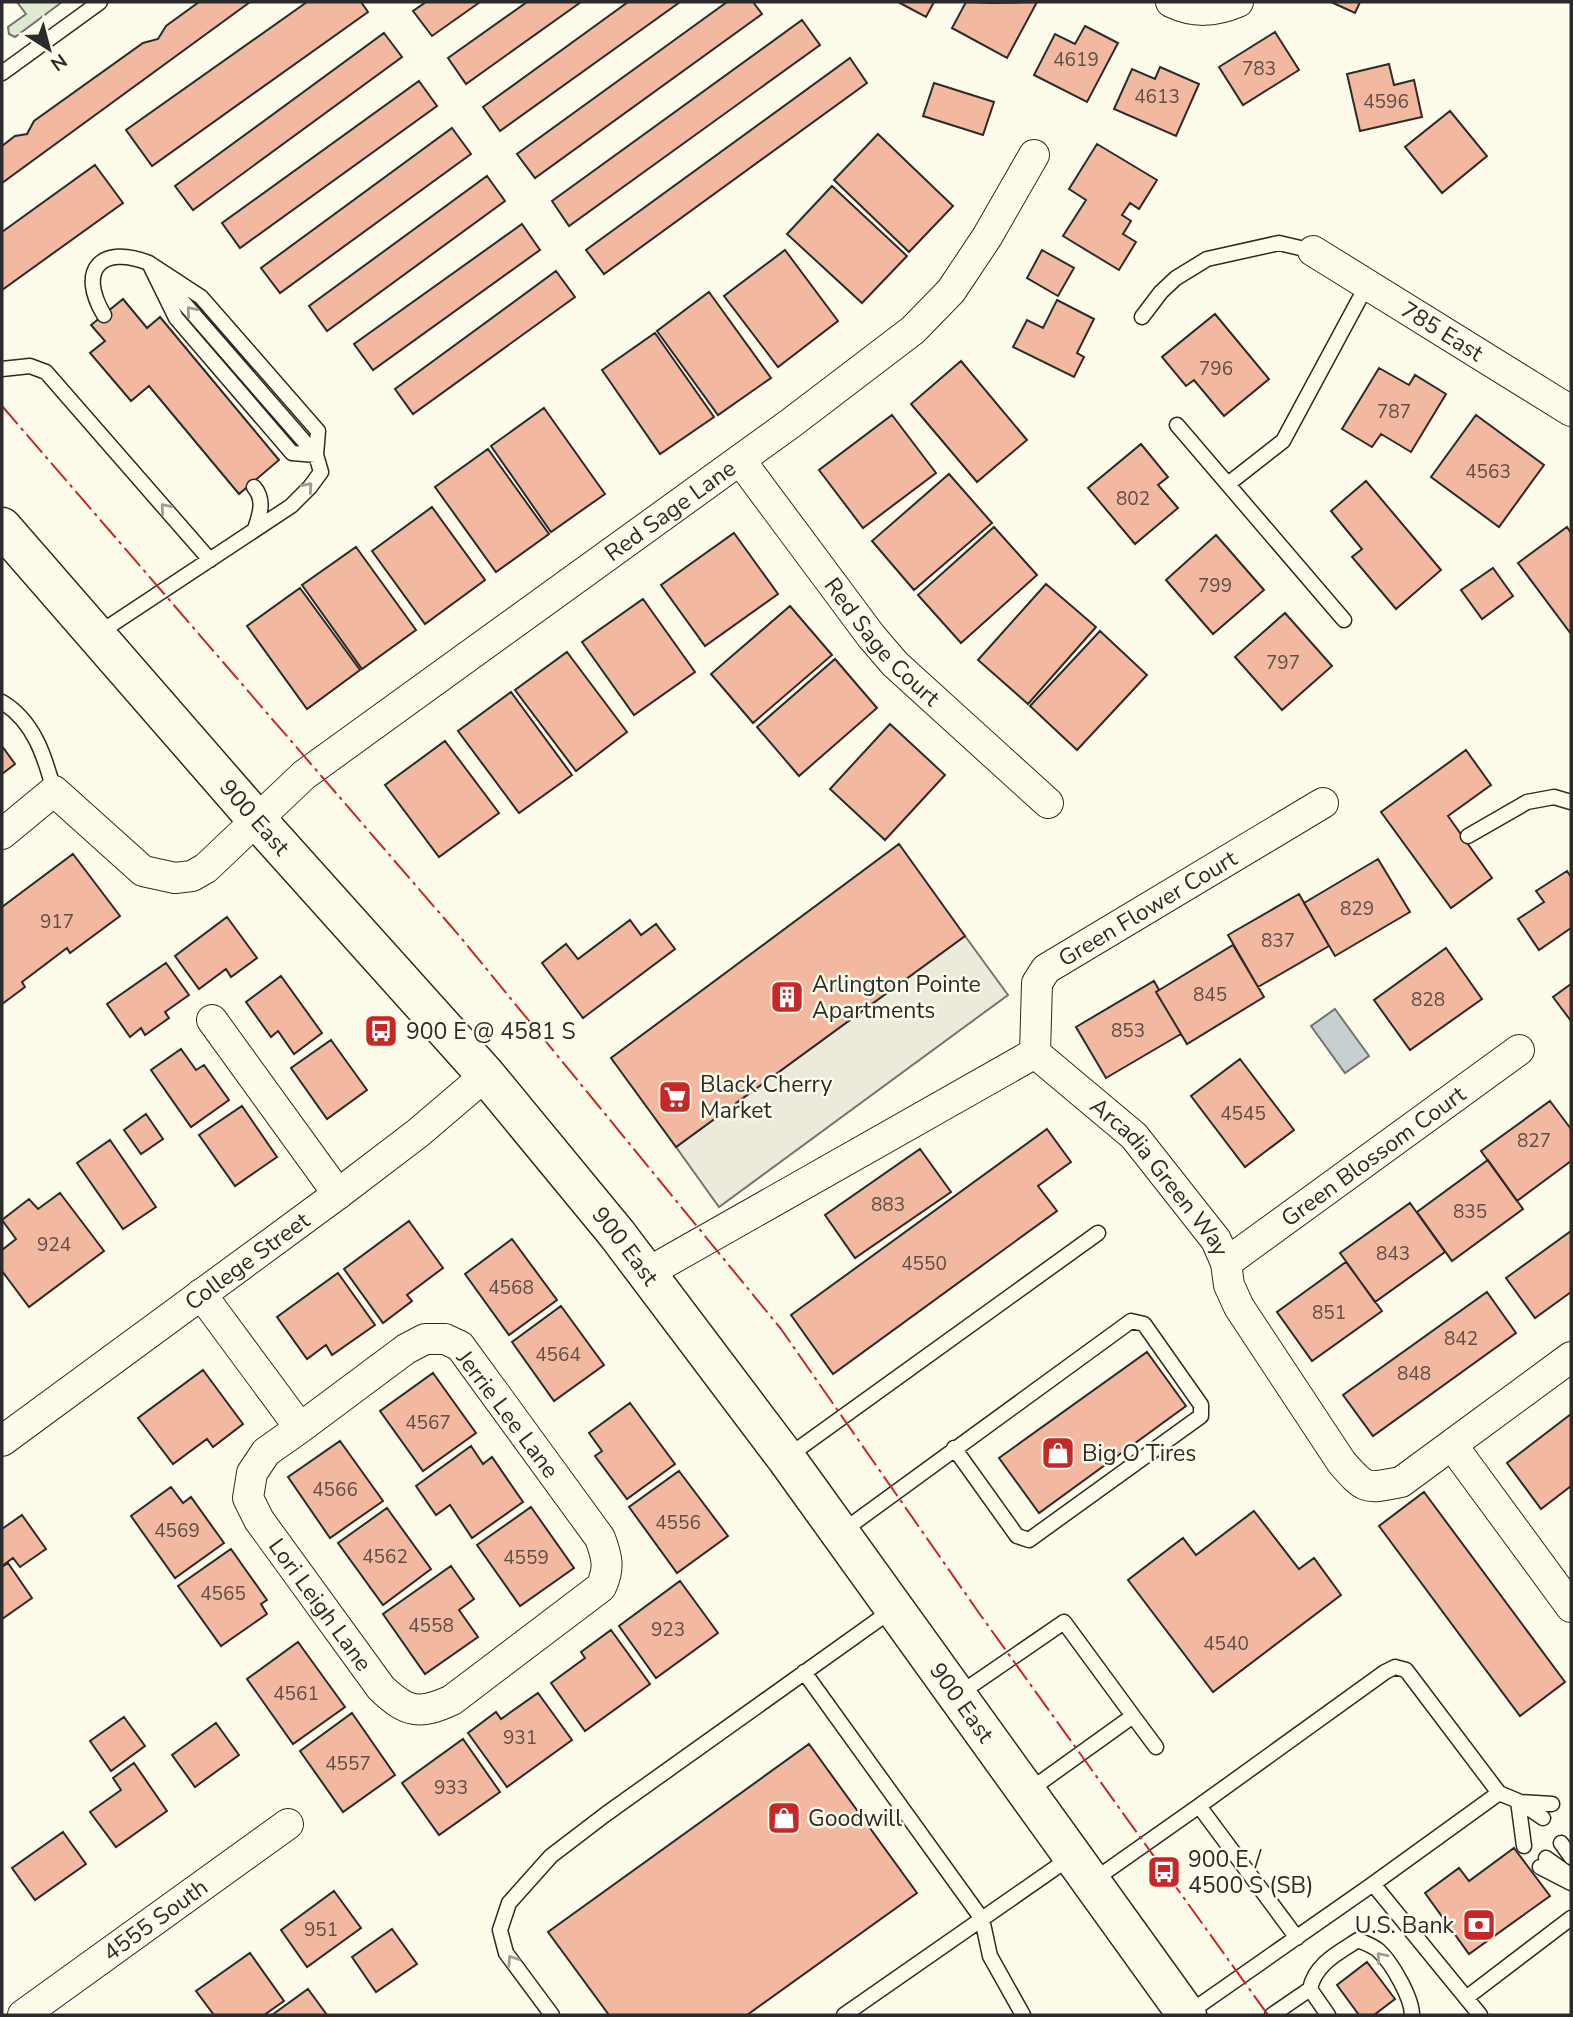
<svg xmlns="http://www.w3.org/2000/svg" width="1573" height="2017" viewBox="0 0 1573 2017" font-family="'Nunito Sans',sans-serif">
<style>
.green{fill:#deebd1;stroke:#74746e;stroke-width:2}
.parking{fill:#eceadb;stroke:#74746e;stroke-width:2}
.water{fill:#c7d0d0;stroke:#74746e;stroke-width:2}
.building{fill:#f2b8a0;stroke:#2b2b2b;stroke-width:2}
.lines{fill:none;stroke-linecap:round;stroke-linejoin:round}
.service-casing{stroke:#2b2b2b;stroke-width:17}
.minor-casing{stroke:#2b2b2b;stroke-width:32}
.secondary-casing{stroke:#2b2b2b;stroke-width:41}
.service{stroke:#fdfbea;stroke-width:14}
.minor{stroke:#fdfbea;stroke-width:30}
.secondary{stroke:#fdfbea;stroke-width:38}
.power{stroke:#c62828;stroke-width:2;stroke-dasharray:24 5 3.5 5;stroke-linecap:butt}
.oneway{stroke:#9e9d94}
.labels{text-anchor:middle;stroke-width:5;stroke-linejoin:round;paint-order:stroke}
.number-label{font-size:19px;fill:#5d4e48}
.street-label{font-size:23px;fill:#2b2b2b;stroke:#fdfbea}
.poi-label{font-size:23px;fill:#2b2b2b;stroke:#fdfbea;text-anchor:start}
</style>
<rect width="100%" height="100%" fill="#fdfbea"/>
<path class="green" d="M17,2H62L15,37L9,34L8,27L26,14Z"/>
<path class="parking" d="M965,936L1008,995L719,1207L676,1147Z"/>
<path class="water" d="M1335,1009L1369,1056L1345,1073L1311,1026Z"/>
<path class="building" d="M199,2H250L2,183V146L15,136L27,134L34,121L143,43L158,39L166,26Z
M307,2H361L368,12L152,166L126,130Z
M426,2H480L432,36L413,11Z
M527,2H581L466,84L448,58Z
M628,2H680L500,131L483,107Z
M727,2H753L762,14L535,178L517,154Z
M898,2H934L926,17Z
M966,2L992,3L1037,2L1007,58L952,28Z
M1331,2H1360L1355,13Z
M802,20L820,45L569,226L552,201Z
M1085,26L1118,43L1087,102L1034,75L1055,34L1075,44Z
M1275,32L1299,70L1243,105L1219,67Z
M384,33L402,57L193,210L175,186Z
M850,58L867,83L604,274L586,250Z
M1389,64L1394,85L1414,80L1422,117L1360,131L1347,74Z
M1160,67L1199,84L1176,136L1114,109L1132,69L1155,79Z
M419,81L437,106L240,248L222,223Z
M934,83L994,102L983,135L923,116Z
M1450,111L1487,156L1442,193L1405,147Z
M452,128L471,154L280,293L261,268Z
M878,134L953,206L909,252L834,180Z
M1097,144L1157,180L1139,209L1130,203L1122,215L1131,221L1123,234L1136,242L1119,270L1063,236L1086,200L1069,189Z
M95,165L123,203L2,290V232Z
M487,176L505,201L327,331L309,306Z
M832,186L907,256L862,303L787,234Z
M522,224L540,250L373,370L354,344Z
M785,250L838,321L778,367L724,296Z
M1042,250L1074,268L1058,296L1027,278Z
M556,271L575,297L413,414L395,389Z
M709,292L771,378L718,415L657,331Z
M123,299L147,328L160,317L279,460L239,494L149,386L131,401L90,353L105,341L91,325Z
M1057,300L1094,319L1077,353L1084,357L1074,377L1013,347L1027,320L1043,328Z
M1215,314L1269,379L1224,416L1194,380L1186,386L1162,357Z
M655,333L714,417L660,454L602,370Z
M961,361L1027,440L977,482L911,404Z
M1379,368L1409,385L1415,375L1446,394L1411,452L1381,434L1372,447L1342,429Z
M544,408L605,494L551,532L491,446Z
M892,415L936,473L863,528L819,470Z
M1476,415L1544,465L1499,527L1431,477Z
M1141,444L1168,477L1158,485L1178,508L1135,544L1088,488Z
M488,449L549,534L496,572L435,487Z
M949,474L992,523L914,590L872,541Z
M1366,481L1441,570L1396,609L1352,557L1362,549L1331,511Z
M432,507L485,580L425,624L372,551Z
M994,527L1037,575L961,643L918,595Z
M1567,527L1571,533V634L1518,563Z
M734,533L778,594L705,646L661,585Z
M1216,535L1264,590L1213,634L1166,580Z
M356,547L416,630L362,669L302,585Z
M1493,568L1513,596L1482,619L1461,590Z
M1046,584L1096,627L1028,704L978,660Z
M300,588L360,670L307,709L247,626Z
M643,599L695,672L634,715L582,642Z
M790,606L832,655L753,723L711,674Z
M1285,613L1332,666L1282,710L1235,657Z
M1100,631L1147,675L1077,750L1030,706Z
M567,652L627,732L576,771L515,690Z
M835,659L877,708L799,776L757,727Z
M511,692L572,775L519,813L458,731Z
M890,724L945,775L885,840L830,789Z
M445,741L499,813L439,857L385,785Z
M2,746L15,764L2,774Z
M1466,750L1491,785L1448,816L1492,878L1451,908L1381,812Z
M899,844L965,936L676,1147L611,1058Z
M73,854L120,916L70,953L67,948L22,982L25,987L2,1004V907Z
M1378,859L1410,912L1335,956L1304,903Z
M1567,871L1571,877V928L1539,950L1518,919L1544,902L1536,891Z
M1299,894L1329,946L1258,987L1228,935Z
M227,917L257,958L231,977L226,969L199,989L175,956Z
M630,920L641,935L656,924L675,949L583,1018L542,963L566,944L578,959Z
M1233,945L1264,997L1187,1044L1156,992Z
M1446,948L1482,999L1410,1050L1374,1000Z
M166,963L189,995L165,1012L169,1018L145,1035L141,1028L130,1037L107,1004Z
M281,976L322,1033L294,1054L278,1031L271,1037L246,1002Z
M1154,981L1159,990L1156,992L1181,1034L1106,1078L1076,1027Z
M1571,984V1021L1553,997Z
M331,1040L367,1090L327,1119L291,1068Z
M181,1049L196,1070L204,1065L229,1100L191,1127L151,1070Z
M1240,1059L1294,1130L1245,1167L1191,1096Z
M1550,1101L1571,1129V1161L1517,1201L1481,1151Z
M242,1106L277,1157L235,1186L199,1135Z
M146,1114L163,1139L141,1154L124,1130Z
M1047,1129L1071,1162L1038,1186L1057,1211L833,1374L791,1315Z
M110,1140L156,1207L123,1229L77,1163Z
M920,1149L951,1192L855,1258L825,1215Z
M1488,1160L1523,1209L1452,1261L1417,1212Z
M60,1193L104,1251L29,1307L2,1271V1250L16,1239L2,1220L29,1199L38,1209Z
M1410,1203L1445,1252L1375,1302L1340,1253Z
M409,1221L443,1268L407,1295L412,1301L383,1323L344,1269Z
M1571,1231V1292L1535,1318L1506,1278Z
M512,1239L557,1300L509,1335L465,1274Z
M1346,1262L1382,1311L1312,1361L1277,1312Z
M338,1273L375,1325L332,1355L326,1345L307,1359L277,1317Z
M1487,1292L1516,1333L1373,1436L1343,1395Z
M561,1306L604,1365L554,1401L512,1342Z
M1147,1352L1186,1406L1039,1513L999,1458Z
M203,1370L243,1424L213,1447L207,1439L173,1464L138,1418Z
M433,1373L476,1433L423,1471L380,1411Z
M630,1403L675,1464L627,1499L595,1456L602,1451L589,1433Z
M1571,1414V1486L1541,1509L1507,1463Z
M340,1441L383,1501L330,1538L288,1477Z
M471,1446L483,1464L492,1457L523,1502L472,1538L450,1505L436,1515L416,1486Z
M679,1471L728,1536L677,1573L629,1507Z
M171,1487L183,1503L191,1497L224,1543L175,1578L131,1516Z
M1424,1492L1565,1682L1520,1716L1379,1526Z
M531,1507L574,1568L520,1606L477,1545Z
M387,1508L431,1569L383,1605L338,1543Z
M1254,1511L1299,1569L1314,1558L1341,1595L1213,1692L1128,1580L1183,1538L1196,1555Z
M22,1515L46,1549L20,1567L13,1558L2,1566V1529Z
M231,1549L267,1600L261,1604L267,1614L221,1646L178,1586Z
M8,1563L32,1598L2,1619V1567Z
M451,1566L474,1599L459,1610L478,1637L425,1674L383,1614Z
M680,1581L718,1633L656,1678L619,1626Z
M611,1630L650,1684L585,1731L551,1683L585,1658L581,1652Z
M298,1642L345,1707L293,1744L247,1679Z
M538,1693L572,1740L507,1787L468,1733L496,1712L501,1719Z
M352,1713L395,1775L343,1812L300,1751Z
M124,1717L145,1746L111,1771L90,1741Z
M216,1723L239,1755L195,1787L172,1755Z
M463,1739L500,1792L439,1835L402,1783Z
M809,1744L917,1893L747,2015H609L548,1932Z
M134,1763L167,1811L116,1847L90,1812L121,1790L113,1778Z
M63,1832L86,1864L35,1900L12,1868Z
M1514,1848L1550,1896L1469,1954L1425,1893L1459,1868L1469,1881Z
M334,1891L361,1928L307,1967L281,1930Z
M392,1929L417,1964L376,1992L352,1957Z
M250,1953L284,2001L264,2015H214L196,1991Z
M1367,1962L1395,1999L1374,2015H1359L1337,1985Z
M308,1989L327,2015H272Z"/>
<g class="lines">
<defs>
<path id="service" d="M2,73L100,2
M149,263L201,297L318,431L316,455L292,453L176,318Z
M1142,317L1161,292L1176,278L1207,259L1279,243L1313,251
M2,369L30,366L46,372L210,560
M1177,425L1344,620
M1228,484L1283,441L1368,283
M254,487C265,500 260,514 255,529
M96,635L291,506L310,487L321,472L316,455L149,263C101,244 77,270 104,315
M2,702C34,721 45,757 54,791
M1468,836L1527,802L1554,797L1571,802
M787,1457L1098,1233
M840,1533L1131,1321L1144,1324L1201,1405V1416L1029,1540L1017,1536L954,1448
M804,1672L982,1919L990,1956L1023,2015
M959,1694L1064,1622L1133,1716L1027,1792
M1133,1716L1156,1747
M1499,1793L1518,1801L1543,1818
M1518,1801L1524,1846
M1519,1802L1552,1804
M1199,1806L1385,1672L1395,1667L1406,1670L1499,1793L1373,1884
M1561,1843L1571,1857
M1546,1858L1567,1873
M1540,1867L1571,1883
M1091,1882L1199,1806L1297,1938
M1310,1989L1328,2015
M1466,1998L1571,1918
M1187,2014L1373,1884L1480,2015
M552,2015L506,1953L500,1930L509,1903L551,1856L606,1814L892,1610
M844,2015L1071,1857
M1272,2015L1310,1989C1315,1964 1338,1953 1358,1940C1365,1943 1374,1946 1379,1951C1392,1963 1412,1998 1412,2015"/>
<g id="minor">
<path d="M1171,2C1194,13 1214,12 1238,2"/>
<path id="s1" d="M1313,251L1571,411"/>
<path id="s2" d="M740,460L871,636L895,664L1048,803"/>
<path id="s3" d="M2,834L54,791L143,871L175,878L192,876L206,868L304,775L791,423L913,330L951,291L987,237L1034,155"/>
<path d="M212,1020L338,1194"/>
<path id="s4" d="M1035,1053L1134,1136L1216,1240L1226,1263L1229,1285L1239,1307L1342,1463C1366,1490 1365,1489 1401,1482L1571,1357"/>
<path id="s5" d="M1035,1053L1037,983L1046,969L1323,803"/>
<path id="s6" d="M1226,1263L1519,1050"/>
<path d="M647,1273L1035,1053"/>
<path id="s7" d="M201,1294L300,1428L266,1452L252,1473L248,1498L259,1520L381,1688C407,1713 420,1715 452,1700L601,1587C610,1568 607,1557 600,1538L460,1346L445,1339H425L406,1349L300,1428"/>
<path id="s8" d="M2,1441L338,1194L418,1133L486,1075"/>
<path d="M1452,1445L1571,1607"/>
<path id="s9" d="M23,2015L288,1824"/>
</g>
<g id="secondary">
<path id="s10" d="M2,527L257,820L486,1075L617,1234L786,1458L1187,2015"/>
</g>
</defs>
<use href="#service" class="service-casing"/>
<use href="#minor" class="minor-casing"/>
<use href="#secondary" class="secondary-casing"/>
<use href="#service" class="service"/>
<use href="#minor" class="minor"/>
<use href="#secondary" class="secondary"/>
<path class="power" d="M2,406L462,939L781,1329L979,1613L1268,2015"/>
</g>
<defs><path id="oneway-chevron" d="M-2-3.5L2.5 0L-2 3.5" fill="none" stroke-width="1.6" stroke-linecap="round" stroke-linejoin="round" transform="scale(1.75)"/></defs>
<g class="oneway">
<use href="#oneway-chevron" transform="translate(191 311) rotate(-131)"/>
<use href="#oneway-chevron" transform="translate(308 487) rotate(-49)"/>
<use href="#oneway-chevron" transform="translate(165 508) rotate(-131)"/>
<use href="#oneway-chevron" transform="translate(1381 1957) rotate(-131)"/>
<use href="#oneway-chevron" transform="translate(512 1960) rotate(-124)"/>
</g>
<defs>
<symbol id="building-square" viewBox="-11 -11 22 22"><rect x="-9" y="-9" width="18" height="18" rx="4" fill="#c62828" stroke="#fdfbea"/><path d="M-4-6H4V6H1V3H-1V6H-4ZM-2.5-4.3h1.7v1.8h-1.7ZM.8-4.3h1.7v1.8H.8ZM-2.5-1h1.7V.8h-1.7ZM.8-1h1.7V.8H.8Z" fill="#fff"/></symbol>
<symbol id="bus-square" viewBox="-11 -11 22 22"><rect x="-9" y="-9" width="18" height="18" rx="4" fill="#c62828" stroke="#fdfbea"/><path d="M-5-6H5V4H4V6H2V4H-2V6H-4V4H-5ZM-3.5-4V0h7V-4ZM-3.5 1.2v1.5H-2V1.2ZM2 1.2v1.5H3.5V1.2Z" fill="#fff"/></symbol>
<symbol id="supermarket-square" viewBox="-11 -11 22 22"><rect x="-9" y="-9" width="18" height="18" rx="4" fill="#c62828" stroke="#fdfbea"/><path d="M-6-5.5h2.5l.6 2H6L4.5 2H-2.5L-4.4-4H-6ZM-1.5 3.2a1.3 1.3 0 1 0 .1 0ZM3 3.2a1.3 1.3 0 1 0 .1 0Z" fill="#fff"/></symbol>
<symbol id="shop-square" viewBox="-11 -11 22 22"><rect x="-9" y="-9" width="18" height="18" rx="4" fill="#c62828" stroke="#fdfbea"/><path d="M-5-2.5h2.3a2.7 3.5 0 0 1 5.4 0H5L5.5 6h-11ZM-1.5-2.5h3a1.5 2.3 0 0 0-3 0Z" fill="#fff"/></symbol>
<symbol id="bank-square" viewBox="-11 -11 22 22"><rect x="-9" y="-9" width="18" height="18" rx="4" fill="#c62828" stroke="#fdfbea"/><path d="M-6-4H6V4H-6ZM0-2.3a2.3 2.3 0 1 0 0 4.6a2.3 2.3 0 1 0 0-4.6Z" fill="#fff"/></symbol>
</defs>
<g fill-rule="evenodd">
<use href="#building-square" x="768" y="978" width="38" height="38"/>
<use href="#bus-square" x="362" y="1012" width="38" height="38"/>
<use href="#supermarket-square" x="656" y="1078" width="38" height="38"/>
<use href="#shop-square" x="1039" y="1434" width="38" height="38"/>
<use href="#shop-square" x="765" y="1799" width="38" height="38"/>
<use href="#bus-square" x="1145" y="1853" width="38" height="38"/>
<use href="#bank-square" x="1460" y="1906" width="38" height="38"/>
</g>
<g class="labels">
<g class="number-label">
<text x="1076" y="66">4619</text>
<text x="1259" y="75">783</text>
<text x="1157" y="103">4613</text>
<text x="1386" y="108">4596</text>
<text x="1216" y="375">796</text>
<text x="1394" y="418">787</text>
<text x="1488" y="478">4563</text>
<text x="1133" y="505">802</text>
<text x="1215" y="592">799</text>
<text x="1283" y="669">797</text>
<text x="1357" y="915">829</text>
<text x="57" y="928">917</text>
<text x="1278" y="947">837</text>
<text x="1210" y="1001">845</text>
<text x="1428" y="1006">828</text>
<text x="1128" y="1037">853</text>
<text x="1243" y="1120">4545</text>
<text x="1534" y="1147">827</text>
<text x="888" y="1211">883</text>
<text x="1470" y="1218">835</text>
<text x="54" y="1251">924</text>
<text x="1393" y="1260">843</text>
<text x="924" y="1270">4550</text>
<text x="511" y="1294">4568</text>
<text x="1329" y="1319">851</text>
<text x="1461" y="1345">842</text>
<text x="558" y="1361">4564</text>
<text x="1414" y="1380">848</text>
<text x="428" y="1429">4567</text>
<text x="335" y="1496">4566</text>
<text x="678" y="1529">4556</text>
<text x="177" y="1537">4569</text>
<text x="385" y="1563">4562</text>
<text x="526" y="1564">4559</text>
<text x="223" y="1600">4565</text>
<text x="431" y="1632">4558</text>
<text x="668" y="1636">923</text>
<text x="1226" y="1650">4540</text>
<text x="296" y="1700">4561</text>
<text x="520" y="1744">931</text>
<text x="348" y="1770">4557</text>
<text x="451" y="1794">933</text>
<text x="321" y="1936">951</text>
</g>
<g class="street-label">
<text dy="8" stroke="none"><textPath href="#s1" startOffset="152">785 East</textPath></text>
<text dy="8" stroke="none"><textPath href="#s3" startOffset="840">Red Sage Lane</textPath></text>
<text dy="8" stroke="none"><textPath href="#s2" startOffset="231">Red Sage Court</textPath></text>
<text dy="8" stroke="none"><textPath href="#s10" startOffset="385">900 East</textPath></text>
<text dy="8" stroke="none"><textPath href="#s5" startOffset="205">Green Flower Court</textPath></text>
<text dy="8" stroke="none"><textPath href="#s6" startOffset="182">Green Blossom Court</textPath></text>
<text dy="8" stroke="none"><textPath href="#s4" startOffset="177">Arcadia Green Way</textPath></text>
<text dy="8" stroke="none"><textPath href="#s10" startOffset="952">900 East</textPath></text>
<text dy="8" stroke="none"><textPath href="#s8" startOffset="304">College Street</textPath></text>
<text transform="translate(508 1414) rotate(53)" y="8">Jerrie Lee Lane</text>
<text dy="8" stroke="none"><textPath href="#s7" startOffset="388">Lori Leigh Lane</textPath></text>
<text dy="8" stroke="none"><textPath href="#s10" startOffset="1519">900 East</textPath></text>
<text dy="8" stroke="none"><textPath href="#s9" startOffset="163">4555 South</textPath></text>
</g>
<g class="poi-label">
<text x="812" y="992">Arlington Pointe<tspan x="812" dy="26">Apartments</tspan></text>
<text x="406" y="1039">900 E @ 4581 S</text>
<text x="700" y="1092">Black Cherry<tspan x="700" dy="26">Market</tspan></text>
<text x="1082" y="1461">Big O Tires</text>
<text x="808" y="1826">Goodwill</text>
<text x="1188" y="1867">900 E /<tspan x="1188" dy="26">4500 S (SB)</tspan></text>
<text x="1454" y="1933" text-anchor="end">U.S. Bank</text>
</g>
</g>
<rect width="1573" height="2017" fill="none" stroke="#2b2b2b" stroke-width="7"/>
<g transform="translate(49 49) rotate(144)" stroke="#fdfbea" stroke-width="5" paint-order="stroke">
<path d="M0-5L12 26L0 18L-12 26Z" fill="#2b2b2b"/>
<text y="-10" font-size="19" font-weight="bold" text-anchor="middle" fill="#2b2b2b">N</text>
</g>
</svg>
